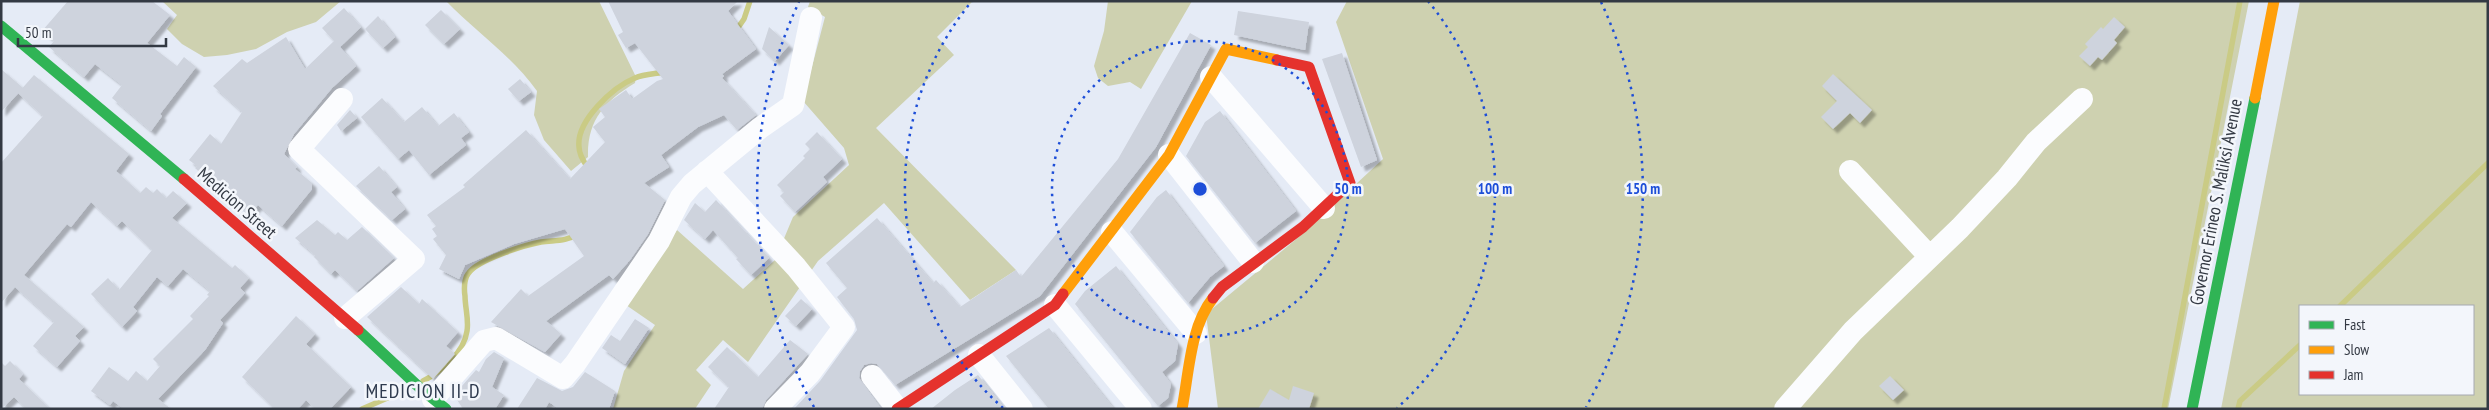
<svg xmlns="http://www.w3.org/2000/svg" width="2489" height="410" viewBox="0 0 2489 410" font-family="'PT Sans Narrow',sans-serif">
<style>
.green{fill:#ced1b0;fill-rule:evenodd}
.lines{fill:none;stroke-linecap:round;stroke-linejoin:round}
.stream{stroke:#cacb85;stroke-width:5.5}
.building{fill:#ced3dd;filter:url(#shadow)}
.street{stroke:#fbfcfe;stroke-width:22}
.fast{stroke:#30b455;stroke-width:11}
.slow{stroke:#ff9f0a;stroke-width:11}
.jam{stroke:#e5322d;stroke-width:11}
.ring{fill:none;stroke:#1d4ed8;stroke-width:2.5;stroke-dasharray:2.5 5}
.labels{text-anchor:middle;stroke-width:5;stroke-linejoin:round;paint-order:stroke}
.street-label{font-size:18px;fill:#333943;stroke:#f3f6fb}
.quarter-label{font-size:20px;letter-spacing:1px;fill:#2e3a4e;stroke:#f3f6fb}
.centre{fill:#1d4ed8;stroke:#f3f6fb;stroke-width:2.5}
.ring-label{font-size:15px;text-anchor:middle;font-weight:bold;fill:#1d4ed8;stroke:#f3f6fb;stroke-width:5;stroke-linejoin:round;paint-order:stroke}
</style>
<defs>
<filter id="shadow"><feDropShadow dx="4.5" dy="4.5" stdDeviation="1" flood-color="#0004"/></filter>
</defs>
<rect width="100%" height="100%" fill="#e5ebf6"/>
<path class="green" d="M162,1H341L316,22L287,32L256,49L227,55L204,57L182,44L167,29L177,15Z
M446,1H599L636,77L635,83C605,101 587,120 588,157L571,171L544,140L534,115L537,91C512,56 476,32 446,1Z
M810,1H973L937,37L954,55L876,128L1016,270L970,300L884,203L818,261L748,362L723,340L696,370L711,385L695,409H613L624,371L655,325L626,305L677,230L743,289L775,260L793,217L849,165L844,148L803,101L825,17L808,7Z
M1108,1H1192L1141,89L1130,82L1108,86L1098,78L1094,66L1104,31Z
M1347,1H2249L2168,409H1218L1206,314L1300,236L1383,159L1336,22Z
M2300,1H2488V409H2221ZM2300,306H2473V394H2300Z"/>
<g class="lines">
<path class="stream" d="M735,32L744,19L750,1
M588,168C584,162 579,155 579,147C576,121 613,87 635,78C644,74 655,74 665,72
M2340,306L2488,163
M423,381C441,372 464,353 467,331C469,320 465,307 465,296C464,290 464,279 468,274C476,260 525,245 541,242C555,240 566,242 577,234
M362,409L408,389
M2164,409L2240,1
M2238,409L2240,401L2300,345"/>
</g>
<path class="building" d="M68,1H152L170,15L147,43L177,66L184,57L196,67L160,114L162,116L151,131L112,98L122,85L95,64L84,77L49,47L54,41L42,31Z
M608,1H738L728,11L756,49L722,74L724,76L722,78L756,115L737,130L724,115L698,127L661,155L669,167L644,183L665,200L648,234L630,260L613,279L609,275L546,321L561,334L545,352L491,322L521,289L528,296L584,256L565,229L514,244L465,265L459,279L439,269L446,255L433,239L437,236L432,229L436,226L427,215L465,187L463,185L526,130L570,179L605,142L593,127L605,117L599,109L626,90L632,99L657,81L663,79L635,43L626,48L618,35L623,32Z
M344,8L361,27L340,47L356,66L332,88L294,134L284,154L297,167L295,169L312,183V189L282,226L258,205L249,215L215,181L213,184L195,168L197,166L189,160L210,134L221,144L242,112L213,86L242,59L247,63L286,37L305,69L334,41L322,28Z
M441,10L460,29L444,44L425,25Z
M1238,11L1309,22L1305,50L1234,35Z
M378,16L395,37L383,48L365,29Z
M2114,17L2125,27L2114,40L2117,43L2102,60L2098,57L2090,66L2079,56L2088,47L2085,44L2101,27L2103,29Z
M769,27L789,45L775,61L762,49Z
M1190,33L1211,45L1156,147L1040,296L895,385L877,364L871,363L864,365L860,371L859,378L881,409H794L820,381L857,330L854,319L837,297L847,288L826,263L877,218L933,283L936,280L960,307L1016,270L1021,277L1118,159Z
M1342,53L1377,160L1361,167L1322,59Z
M1,69L23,88L1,112Z
M1833,74L1872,110L1860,123L1850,113L1833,129L1821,117L1837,101L1822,86Z
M34,75L129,154L116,171L140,193L146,187L153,193L157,189L166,198L173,191L187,203L172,218L232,268L235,265L249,278L240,288L245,293L220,320L223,323L205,350L158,399L171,409H124L113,401L110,405L91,391L109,367L128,381L136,371L147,381L160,366L153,359L193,319L190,316L209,296L207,295L210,291L183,269L168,286L157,277L133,307L137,311L122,327L91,294L108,278L119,290L152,250L122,221L117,226L91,202L71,227L67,224L24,275L84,327L75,336L80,341L57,367L33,346L54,322L15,287L1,303V163L43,116L18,93Z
M520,79L531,92L519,101L508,89Z
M382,98L404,122L422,107L438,126L454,113L469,132L461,138L466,145L429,175L409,150L398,159L361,117Z
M350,110L357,118L341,131L337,125Z
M1220,111L1296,211L1255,243L1186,156L1205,122Z
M817,132L842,159L823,177L827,182L795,212L780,196L784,192L777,185L805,158L803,156L810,149L805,144Z
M379,166L397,187L391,192L405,209L392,220L356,186Z
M1166,190L1224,266L1210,277L1188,303L1130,232L1157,197Z
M716,200L769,258L751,275L736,259L738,258L713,230L705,239L684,220L695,203L705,212Z
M317,220L335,235L338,232L347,240L362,227L394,258L357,291L335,270L331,274L314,257L315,255L295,238Z
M1116,266L1178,344L1175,361L1162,372L1171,384L1168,398L1158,406L1075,304L1085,291Z
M401,287L419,304L422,299L458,332L446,346L455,354L433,379L367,317Z
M801,299L812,309L796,326L785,316Z
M296,316L315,334L306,344L351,387L330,409H315L306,400L298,409H275L242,377Z
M635,319L649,328L625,364L602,348L611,335L620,341Z
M1049,328L1114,409H1049L1006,356Z
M790,340L808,354L766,400L762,409H714L729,387L708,367L727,347L758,377Z
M494,352L504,358L492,387L504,395L495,409H463L454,395L476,370L479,372L486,359Z
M10,361L23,374L19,379L50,409H26L14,397L1,409V362L5,366Z
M585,372L615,391L609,409H559L549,402L545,409H517L537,378L562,391L573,387Z
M978,375L1005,409H931L955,390Z
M1890,376L1904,390L1893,400L1879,386Z
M1293,386L1314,393L1309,409H1258L1270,389L1289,400Z"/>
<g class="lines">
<path class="street" d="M1211,77L1324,208
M342,99L299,149L414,259L345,318
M1169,155L1253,262
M707,171L796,267L844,327L810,373L775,409
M1850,171L1929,256
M1112,232L1196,333
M1055,305L1141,409
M979,355L1022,409
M872,376L897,408
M433,399L484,341L496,338L563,378L575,364L659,241L681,197L692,184L760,128L793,105L811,18
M1785,409L1853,331L1960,228L2007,178L2036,142L2082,99"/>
<path class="fast" d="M1,26L184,179
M358,330L421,389L446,409
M2192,409L2255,98"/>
<path class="slow" d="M2255,98L2274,1
M1063,294L1169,155L1226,49L1277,60
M1182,409C1189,373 1190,327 1213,298"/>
<path class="jam" d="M184,179L358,330
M1213,298L1222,287L1303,227L1350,183L1309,67L1277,60
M897,409L1055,305L1063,294"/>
</g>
<g class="ring">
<circle cx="1200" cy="189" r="148"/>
<path d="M1003 408A295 295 0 0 1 972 1M1428 1A295 295 0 0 1 1397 408"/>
<path d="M814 407A443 443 0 0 1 799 2M1601 2A443 443 0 0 1 1586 407"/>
</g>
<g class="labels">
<g class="street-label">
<text transform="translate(2216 202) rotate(-79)" y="6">Governor Erineo S. Maliksi Avenue</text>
<text transform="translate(237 203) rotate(41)" y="6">Medicion Street</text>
</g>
<g class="quarter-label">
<text x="423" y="398">MEDICION II-D</text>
</g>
</g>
<circle cx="1200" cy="189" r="8" class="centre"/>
<g class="ring-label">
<text x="1348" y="194">50 m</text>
<text x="1495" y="194">100 m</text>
<text x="1643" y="194">150 m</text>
</g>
<rect width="2489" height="410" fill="none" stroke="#333943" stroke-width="5"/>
<rect x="2299" y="305" width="175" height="90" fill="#f3f6fb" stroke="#a6aab1"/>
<rect x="2309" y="321" width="25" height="8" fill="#30b455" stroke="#a6aab1"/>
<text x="2344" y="330" font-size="15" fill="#333943">Fast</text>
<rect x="2309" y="346" width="25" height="8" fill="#ff9f0a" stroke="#a6aab1"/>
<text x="2344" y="355" font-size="15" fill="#333943">Slow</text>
<rect x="2309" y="371" width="25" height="8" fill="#e5322d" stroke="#a6aab1"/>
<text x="2344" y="380" font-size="15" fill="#333943">Jam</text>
<path d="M18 38v8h148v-8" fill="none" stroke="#333943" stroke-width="2.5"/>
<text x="25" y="38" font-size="15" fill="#333943" stroke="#f3f6fb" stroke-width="4" paint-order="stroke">50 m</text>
</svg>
